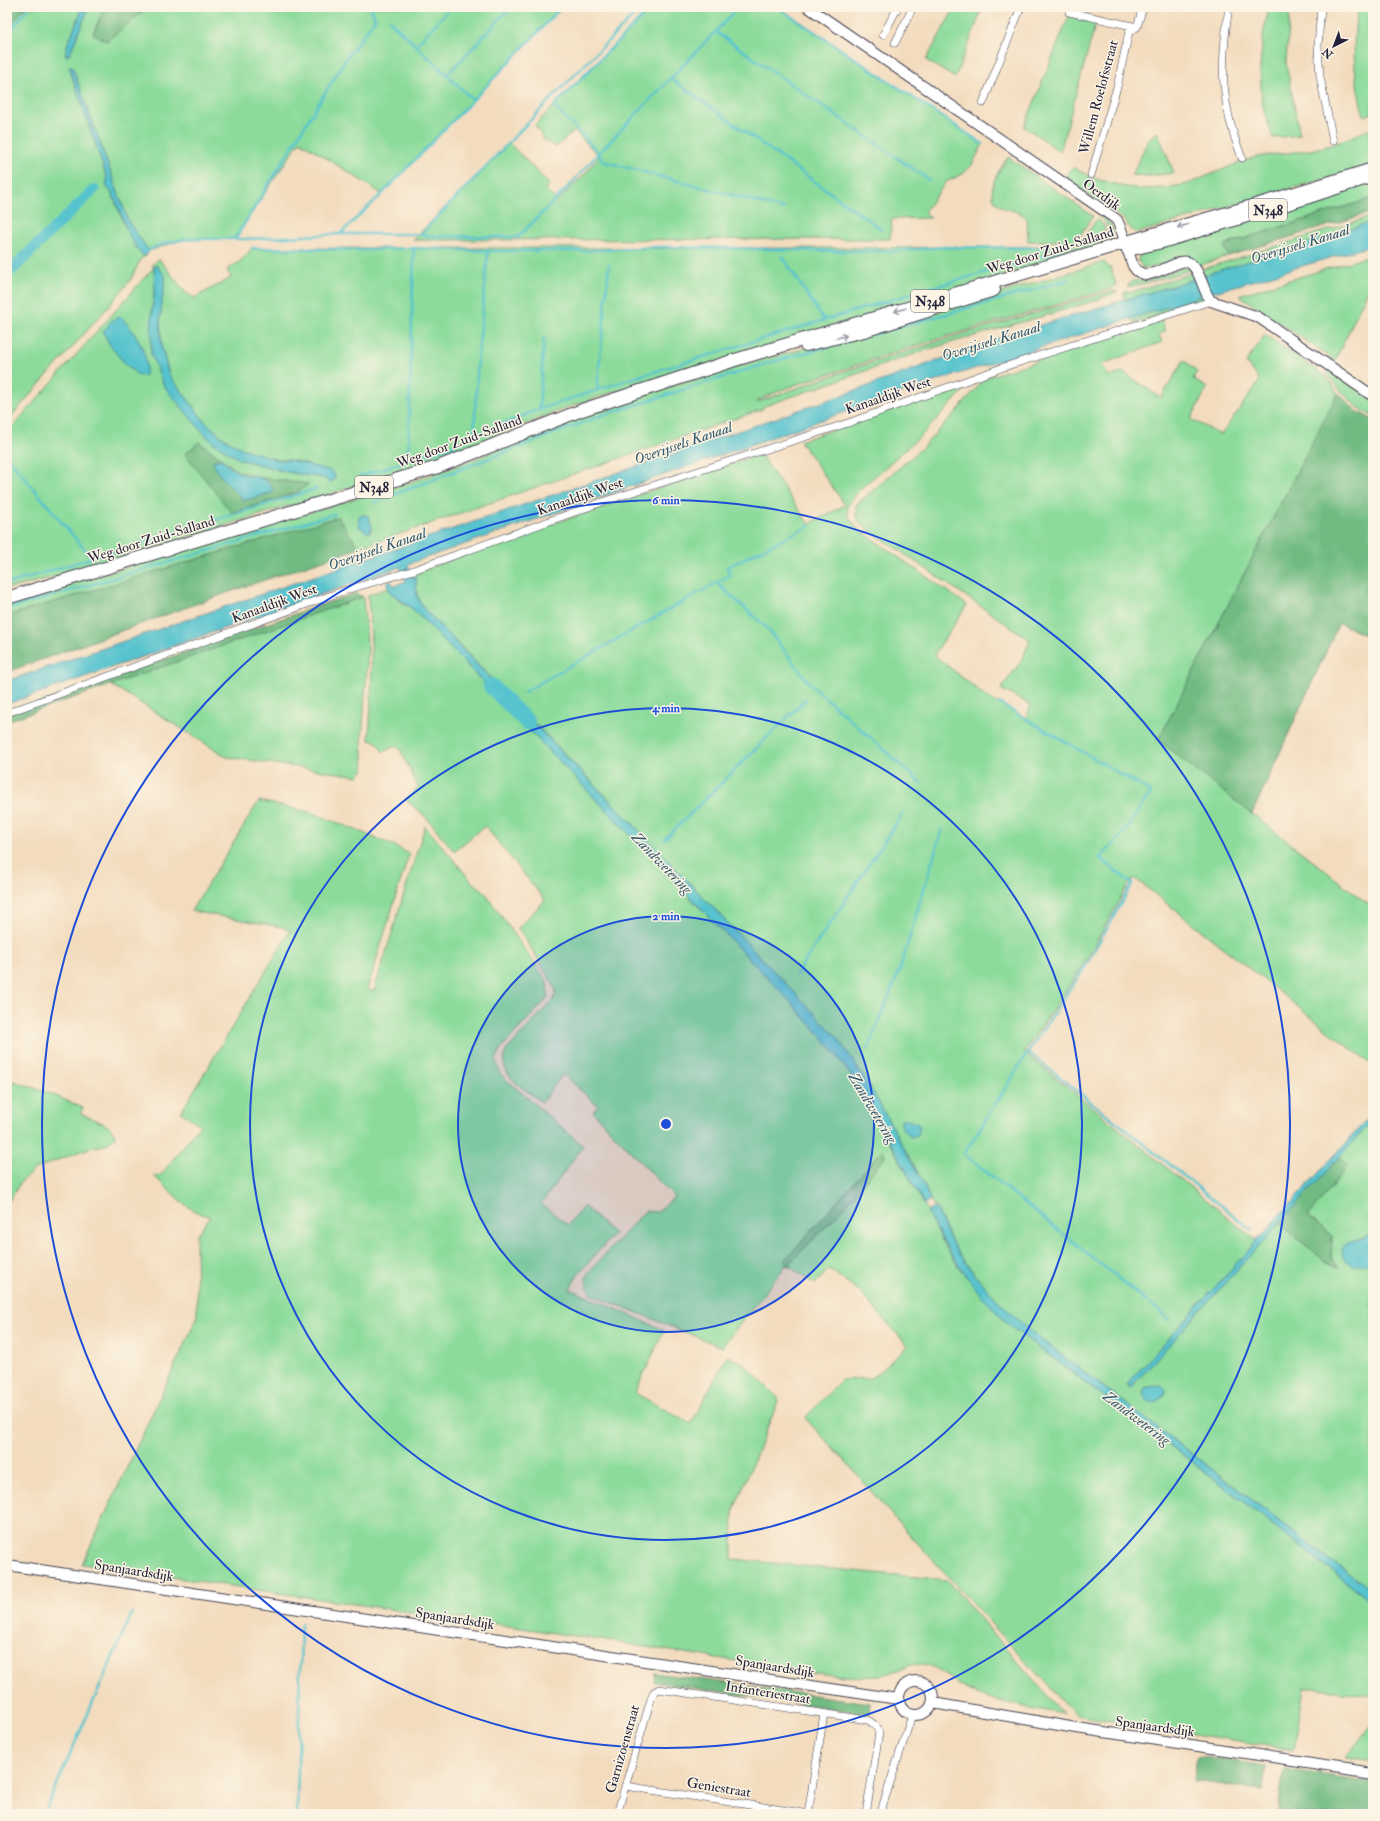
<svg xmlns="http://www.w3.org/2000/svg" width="1380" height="1821" viewBox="0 0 1380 1821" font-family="'IM FELL Double Pica',serif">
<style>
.green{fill:#8cdb9b;stroke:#577e6b;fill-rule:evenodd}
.forest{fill:#71bb83;stroke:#4a6e5f}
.water{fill:#56c3ce;stroke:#3c7284}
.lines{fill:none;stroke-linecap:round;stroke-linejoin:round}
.stream{stroke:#56c3ce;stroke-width:2.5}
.canal{stroke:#56c3ce;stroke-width:9}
.river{stroke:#56c3ce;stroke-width:16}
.street-casing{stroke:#413e4f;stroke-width:8}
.secondary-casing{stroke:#413e4f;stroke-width:12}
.primary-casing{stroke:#413e4f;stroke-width:14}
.street{stroke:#fff;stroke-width:7}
.secondary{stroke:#fff;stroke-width:10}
.primary{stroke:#fff;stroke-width:12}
.oneway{stroke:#9c9ca7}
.ring{fill:none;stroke:#1d4ed8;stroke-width:2}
.labels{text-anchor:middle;stroke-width:3;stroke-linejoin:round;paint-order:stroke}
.shield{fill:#fcf5e5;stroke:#63616e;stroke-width:1}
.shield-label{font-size:13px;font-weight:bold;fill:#22223b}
.street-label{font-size:14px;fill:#22223b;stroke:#fcf5e5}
.water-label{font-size:15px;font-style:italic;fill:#345a6e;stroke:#fcf5e5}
.centre{fill:#1d4ed8;stroke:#fcf5e5;stroke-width:2}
.ring-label{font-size:12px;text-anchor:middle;font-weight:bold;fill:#1d4ed8;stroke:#fcf5e5;stroke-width:3;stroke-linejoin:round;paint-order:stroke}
</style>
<rect width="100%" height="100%" fill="#fcf5e5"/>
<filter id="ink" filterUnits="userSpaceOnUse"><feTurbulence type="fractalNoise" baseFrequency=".025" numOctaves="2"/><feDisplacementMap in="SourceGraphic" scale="8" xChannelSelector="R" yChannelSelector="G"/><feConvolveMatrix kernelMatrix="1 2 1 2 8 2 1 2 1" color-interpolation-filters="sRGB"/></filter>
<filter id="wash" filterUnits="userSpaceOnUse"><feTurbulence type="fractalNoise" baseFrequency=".012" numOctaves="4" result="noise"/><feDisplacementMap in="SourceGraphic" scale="16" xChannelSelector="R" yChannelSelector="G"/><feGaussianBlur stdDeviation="0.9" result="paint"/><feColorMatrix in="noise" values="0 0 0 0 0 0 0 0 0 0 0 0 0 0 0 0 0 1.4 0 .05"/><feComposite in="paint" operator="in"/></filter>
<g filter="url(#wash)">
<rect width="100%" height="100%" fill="#f3dcbe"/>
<path class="green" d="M25,7H83L66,48V56L69,55L89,7H105L93,33L148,7H387L389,8L390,7H562L382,194L300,141L234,239L182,240L149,251L129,223L76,77L72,66L69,67L107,178C108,190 111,190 115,201C123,220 129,240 142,255L146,256L141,259L131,279L115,299L7,421V29Z
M652,7H779L983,144L972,165L963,174L946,182L924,212L931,218L892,219L890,239L413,240L509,143L549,184L545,189L557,201L586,173L599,156L574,131L556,147L544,140L535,125Z
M955,7H983L955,78L926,60Z
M1269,7H1290L1286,63L1300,135L1273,138L1262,104L1260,67L1263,35Z
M1358,7H1373V113L1364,116C1354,82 1351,43 1358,7Z
M1069,16L1096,22L1060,152L1040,137L1024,127Z
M1373,128V165L1137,233L1131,229L1123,219L1064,179L1071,169L1074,168L1093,178L1126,187L1142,189L1165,188L1188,184L1236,164L1256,157L1310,150L1331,145Z
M1155,133H1158L1174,173L1150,176L1131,175C1141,161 1142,146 1155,133Z
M1008,157L1093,216L1076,241H1028L1027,218C1021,212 1012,211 1004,208C980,197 999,170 1008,157Z
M1373,179V198L1224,245L1228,256L1198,266L1175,260L1147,269L1143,268L1138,260L1139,256L1145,251L1167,243L1283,209Z
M1104,216C1114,224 1117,236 1106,244C1105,233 1112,225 1100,217Z
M1373,216V221L1331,236L1205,276L1204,274V278L1200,270Z
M1097,219L1104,225C1105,233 1101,239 1103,246L611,393L569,407L408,470L59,576L7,589V433L154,267L152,265L159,259L185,292L194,298L231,278L227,270L242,260L252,248H844L1075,246L1080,243ZM156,265L165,276L160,322L162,348L169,375L205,422L222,437L240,448L278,460H290L304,463L334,480L287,472L239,459L211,441L151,354L152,310L155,288L154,267ZM199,442L239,472L263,478L307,484L298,492L235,512Z
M1373,255V279L1335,361L1239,295Z
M1104,262L1109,268L1111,267L1116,285L1110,289C1024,315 937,337 851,367C820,377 786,386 757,401L758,402L839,373L959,335L1112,291L1117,292L1091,302L926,350L762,407L763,409L359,548L338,517L7,616V603L408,483L470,461L557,424L681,383L756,361L877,330Z
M1186,267L1191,270L1146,283L1127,287L1132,281L1148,280Z
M1189,274L1195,275L1198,281L1195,279L1125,300L1124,293L1125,292L1135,291Z
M1204,296L1203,300L1135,323L1130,319Z
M1162,320L1165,331L1159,334L1162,342L1102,364L1109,377L1123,372L1161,398L1184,360L1197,372L1193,379L1207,388L1191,419L1221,435L1260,380L1246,362L1265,335L1327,377L1338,393L1158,740L1373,908V1066L1136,879L1130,882L1084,964L1024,1052L1257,1241L1127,1384L1130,1388L1279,1223L1325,1261L1338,1267L1331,1256L1332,1236L1308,1216L1348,1166L1339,1157L1373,1120V1234L1353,1241L1370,1263L1373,1262V1592L1038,1337L1007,1311L984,1287L955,1248L937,1210L930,1200L923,1182L870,1087L838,1038L656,848L423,608L417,596L416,577H413L412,574L517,536L760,454L809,524L845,505L800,441L964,385L965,389L924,433L858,491L847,507L849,517L858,529L967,605L934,655L988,698L1026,718L1031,705L1001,689L1022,660L1030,640L862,525C856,518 854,513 857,504L921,449L959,409L985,378ZM1158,1385L1166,1392L1163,1397L1150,1401L1144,1396L1145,1388Z
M1328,369L1373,400V416C1352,407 1339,389 1326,372Z
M388,588L401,602L414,610L782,993L822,1037L840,1060L861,1091L928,1211V1214L945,1246L960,1269L997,1313L1014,1329L1196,1465L1373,1603V1696L1304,1687L1294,1750L1075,1715L889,1512L848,1464L805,1418L841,1380L872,1378L908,1346L859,1291L829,1269L815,1284L790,1267L789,1264L842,1210L885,1156L883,1150L785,1260L786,1265L722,1347L591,1294C587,1287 584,1282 588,1273L645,1211L658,1212L674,1197L593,1112L598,1106L563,1074L542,1102C526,1090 495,1074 506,1051L554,999L556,993L555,987L518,928L545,900L485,826L454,851L426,817L406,800L418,787L399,747H393L383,752L376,741L369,740C372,692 373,645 368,598V595Z
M363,597L368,652L362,739L364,770L358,776L227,757L110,684Z
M259,801L313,813L393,845L409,854L367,990L374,991L425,826L473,883L483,890L547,981L548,997L544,1002L501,1048L496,1060L500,1074L583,1146L541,1204L568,1225L584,1206L614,1234L578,1274L570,1289L664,1330L635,1393L691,1424L727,1356L743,1363L779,1399L733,1512L732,1559L947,1580L1063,1714C1033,1708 1000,1704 972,1692C956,1686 941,1667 925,1664C909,1662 896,1673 881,1675C860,1679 836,1675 815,1673L463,1619L436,1616L82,1564L197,1318L196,1236L210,1216C189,1214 170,1190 154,1176L161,1175L200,1125L181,1112L290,931L282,927L191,911Z
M7,1079L52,1094L83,1108L80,1114C90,1118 116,1125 115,1138L105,1145L89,1148L35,1169L21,1182L7,1204Z
M1373,1722V1762L1346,1758Z"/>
<path class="forest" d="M14,7H25L7,29V16Z
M105,7H148L107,41L93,34Z
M1373,198V212L1228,256L1224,245Z
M1338,393L1355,410L1373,420V639L1339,623L1252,814L1158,740Z
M199,442L221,459L213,461C228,484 237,502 268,494L271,484L263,478L308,484L298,492L235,512H231L185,454Z
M338,517L359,548L235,590L7,672V616Z
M356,593L363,597L7,721V714Z
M883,1150L885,1156L842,1210L790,1263V1267L786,1265L785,1260Z
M1339,1157L1348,1166L1308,1216L1332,1236L1331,1256L1339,1267L1325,1261L1279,1223Z
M655,1673L870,1703L869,1714L654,1682Z
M1197,1756L1266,1766L1263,1790L1194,1781Z
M1284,1769L1373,1782V1814H1302L1278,1811Z"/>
<path class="water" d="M83,7H89L69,55L66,56V48Z
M72,66L129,223L149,251L146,256L142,255C127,238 122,215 113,195C112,192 108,190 107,187C106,185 107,180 107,178L69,67Z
M1373,221V245L1211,293L908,390L408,564L412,578L416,577L417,596L423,608L509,698L504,704L414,610L391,593L386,583L391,581L394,586L406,581L400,567L7,704V681L611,475L857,390L1007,335L1195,279H1204L1205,276L1213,272L1331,236Z
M156,265L165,276L160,322L162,348L169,375L205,422L222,437L241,448L278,460H290L331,471L335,476L334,480L328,483L325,478L287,472L239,459L211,441L192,420L164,386L151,354L152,310L155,288L154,267Z
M121,317C134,330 151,356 145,375L139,376C125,365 110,348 103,332L113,319Z
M221,459C227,464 233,470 240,473C255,479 266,473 274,492L243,501C235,487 216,478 213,461Z
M364,515L368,516L372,525L370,532H366L359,526V516Z
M515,704L656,848L838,1038L870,1087L923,1182L930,1200L924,1204C897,1156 873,1104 840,1060C823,1036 802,1015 782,993L509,709Z
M1373,1113V1120L1130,1388L1127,1384Z
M901,1119H905L918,1124L920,1127L918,1135L911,1137C905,1133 900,1127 901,1119Z
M933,1208L937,1210C943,1223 948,1237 956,1249C978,1283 1007,1311 1038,1337L1373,1592V1603L1196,1465L1014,1329C977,1296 951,1257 928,1214V1211Z
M1373,1234V1262C1358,1266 1355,1269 1343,1258L1342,1249L1346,1244Z
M1158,1385C1163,1385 1165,1387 1166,1392C1160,1402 1147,1409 1143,1393L1145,1388Z"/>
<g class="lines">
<path class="stream" d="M739,7L599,153L602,161L784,209
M777,7L983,144
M389,20L473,100L562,7
M716,32L929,180
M7,35L29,7
M416,45L451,7
M447,75L511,7
M670,78L881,229
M340,234H421L544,106L642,7
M421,234L434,236L518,237L571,184L599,153L554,106L652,7
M235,239L346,59L375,19L371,7
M252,248L367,250L414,248L488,251H585L659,247L731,248L828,251H897L942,247L1054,248L1058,250L1054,253L930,288L627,380L534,411L451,446L361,476
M146,252C173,234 208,240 239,239C273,238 306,236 340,234L382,194L473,100
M782,256L824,320
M7,268L93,185
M871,335L1068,280
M597,390L609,265
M539,410L544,338
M474,436L478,357L488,251
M7,457L90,556
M408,458L414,248
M375,502L600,416L775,361L849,341
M717,583L767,628L810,684L921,783
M7,584L316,489
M7,609L335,514
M524,692L730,575L727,567L809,526
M999,703L1151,792L1123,834L1100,858L1132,884L1086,965L1028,1052L964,1154L1170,1320
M665,839L806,699
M796,975L903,813
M867,1050L900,969L942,829
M1028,1052L1252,1230
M44,1814L132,1613
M297,1814L301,1623"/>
<path class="canal" d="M7,276L95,189"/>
<path class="river" d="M491,686L527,722"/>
</g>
</g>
<g filter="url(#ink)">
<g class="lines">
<defs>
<path id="street" d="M1229,7C1220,64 1220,103 1242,158
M1321,7L1318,46L1320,77L1333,141
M1069,12L1137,27
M883,35L898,7
M895,43L913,7
M983,103L1021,7
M1091,175L1117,87L1129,32L1137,27L1143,7
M7,713L343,591L411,571L605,501L848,423L1004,367L1211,301
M625,1786L809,1814
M617,1814L651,1699L654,1692L659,1689L868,1720L876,1726L879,1733L866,1814
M808,1814L824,1714
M880,1814L912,1715"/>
<path id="secondary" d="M808,7L1113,217L1117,220L1122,232L1133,266L1137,271L1146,275C1158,273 1169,266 1181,262C1199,257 1202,292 1211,301L1258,317L1373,396
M7,1565L898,1699
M899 1698a17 17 0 1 1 34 0a17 17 0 1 1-34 0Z
M933,1703L1070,1727L1373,1772"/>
<path id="primary" d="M1284,205L1367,178
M1128,250L1162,242L1247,216
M806,345L864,331L994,290
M7,598L438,467L582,410L735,360L1157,233L1266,202L1373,169"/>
</defs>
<use href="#street" class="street-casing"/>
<use href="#secondary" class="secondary-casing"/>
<use href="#primary" class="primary-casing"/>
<use href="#street" class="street"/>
<use href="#secondary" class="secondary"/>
<use href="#primary" class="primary"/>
</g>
<defs><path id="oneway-shaft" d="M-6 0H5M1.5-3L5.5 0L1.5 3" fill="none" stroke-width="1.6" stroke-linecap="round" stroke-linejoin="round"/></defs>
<g class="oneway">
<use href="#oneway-shaft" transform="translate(1183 226) rotate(164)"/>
<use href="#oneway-shaft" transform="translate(900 310) rotate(164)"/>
<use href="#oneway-shaft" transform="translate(841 337) rotate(-15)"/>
</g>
</g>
<circle cx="666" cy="1124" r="208" fill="#1d4ed8" fill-opacity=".12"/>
<g class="ring">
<circle cx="666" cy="1124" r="208"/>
<circle cx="666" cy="1124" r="416"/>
<circle cx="666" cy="1124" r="624"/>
</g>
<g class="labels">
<g class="shield">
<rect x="1249" y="199" width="38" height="22" rx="3"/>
<rect x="911" y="290" width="38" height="22" rx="3"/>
<rect x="355" y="476" width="38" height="22" rx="3"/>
</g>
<g class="shield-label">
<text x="1268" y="215">N348</text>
<text x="930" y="306">N348</text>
<text x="374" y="492">N348</text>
</g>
<g class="street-label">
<text transform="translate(1098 97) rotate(-75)" y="5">Willem Roelofsstraat</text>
<text transform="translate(1102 194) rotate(36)" y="5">Oerdijk</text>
<text transform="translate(1050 250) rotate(-17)" y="5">Weg door Zuid-Salland</text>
<text transform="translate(888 395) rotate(-19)" y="5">Kanaaldijk West</text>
<text transform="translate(459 441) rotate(-20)" y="5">Weg door Zuid-Salland</text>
<text transform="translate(580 496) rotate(-19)" y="5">Kanaaldijk West</text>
<text transform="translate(151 539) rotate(-17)" y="5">Weg door Zuid-Salland</text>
<text transform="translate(274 603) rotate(-20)" y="5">Kanaaldijk West</text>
<text transform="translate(134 1570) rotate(9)" y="5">Spanjaardsdijk</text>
<text transform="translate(455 1618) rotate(9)" y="5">Spanjaardsdijk</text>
<text transform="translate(775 1666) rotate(9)" y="5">Spanjaardsdijk</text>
<text transform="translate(768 1692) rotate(9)" y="5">Infanteriestraat</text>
<text transform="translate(1155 1726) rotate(8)" y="5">Spanjaardsdijk</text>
<text transform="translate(622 1749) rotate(-74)" y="5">Garnizoenstraat</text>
<text transform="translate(719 1787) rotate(9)" y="5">Geniestraat</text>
</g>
<g class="water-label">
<text transform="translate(1300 244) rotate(-17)" y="5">Overijssels Kanaal</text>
<text transform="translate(991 341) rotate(-17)" y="5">Overijssels Kanaal</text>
<text transform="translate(683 443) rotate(-19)" y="5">Overijssels Kanaal</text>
<text transform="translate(377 549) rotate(-19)" y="5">Overijssels Kanaal</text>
<text transform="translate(662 863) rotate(46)" y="5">Zandwetering</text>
<text transform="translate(873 1108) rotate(59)" y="5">Zandwetering</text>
<text transform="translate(1137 1418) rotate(37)" y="5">Zandwetering</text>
</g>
</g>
<circle cx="666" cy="1124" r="6" class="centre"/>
<g class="ring-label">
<text x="666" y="504">6 min</text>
<text x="666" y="712">4 min</text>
<text x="666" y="920">2 min</text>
</g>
<rect width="1380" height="1821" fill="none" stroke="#fcf5e5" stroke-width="24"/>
<g transform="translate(1334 46) rotate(222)" stroke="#fcf5e5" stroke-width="3" paint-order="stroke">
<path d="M0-3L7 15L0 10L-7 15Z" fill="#22223b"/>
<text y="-6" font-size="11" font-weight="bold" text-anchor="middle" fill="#22223b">N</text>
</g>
</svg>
